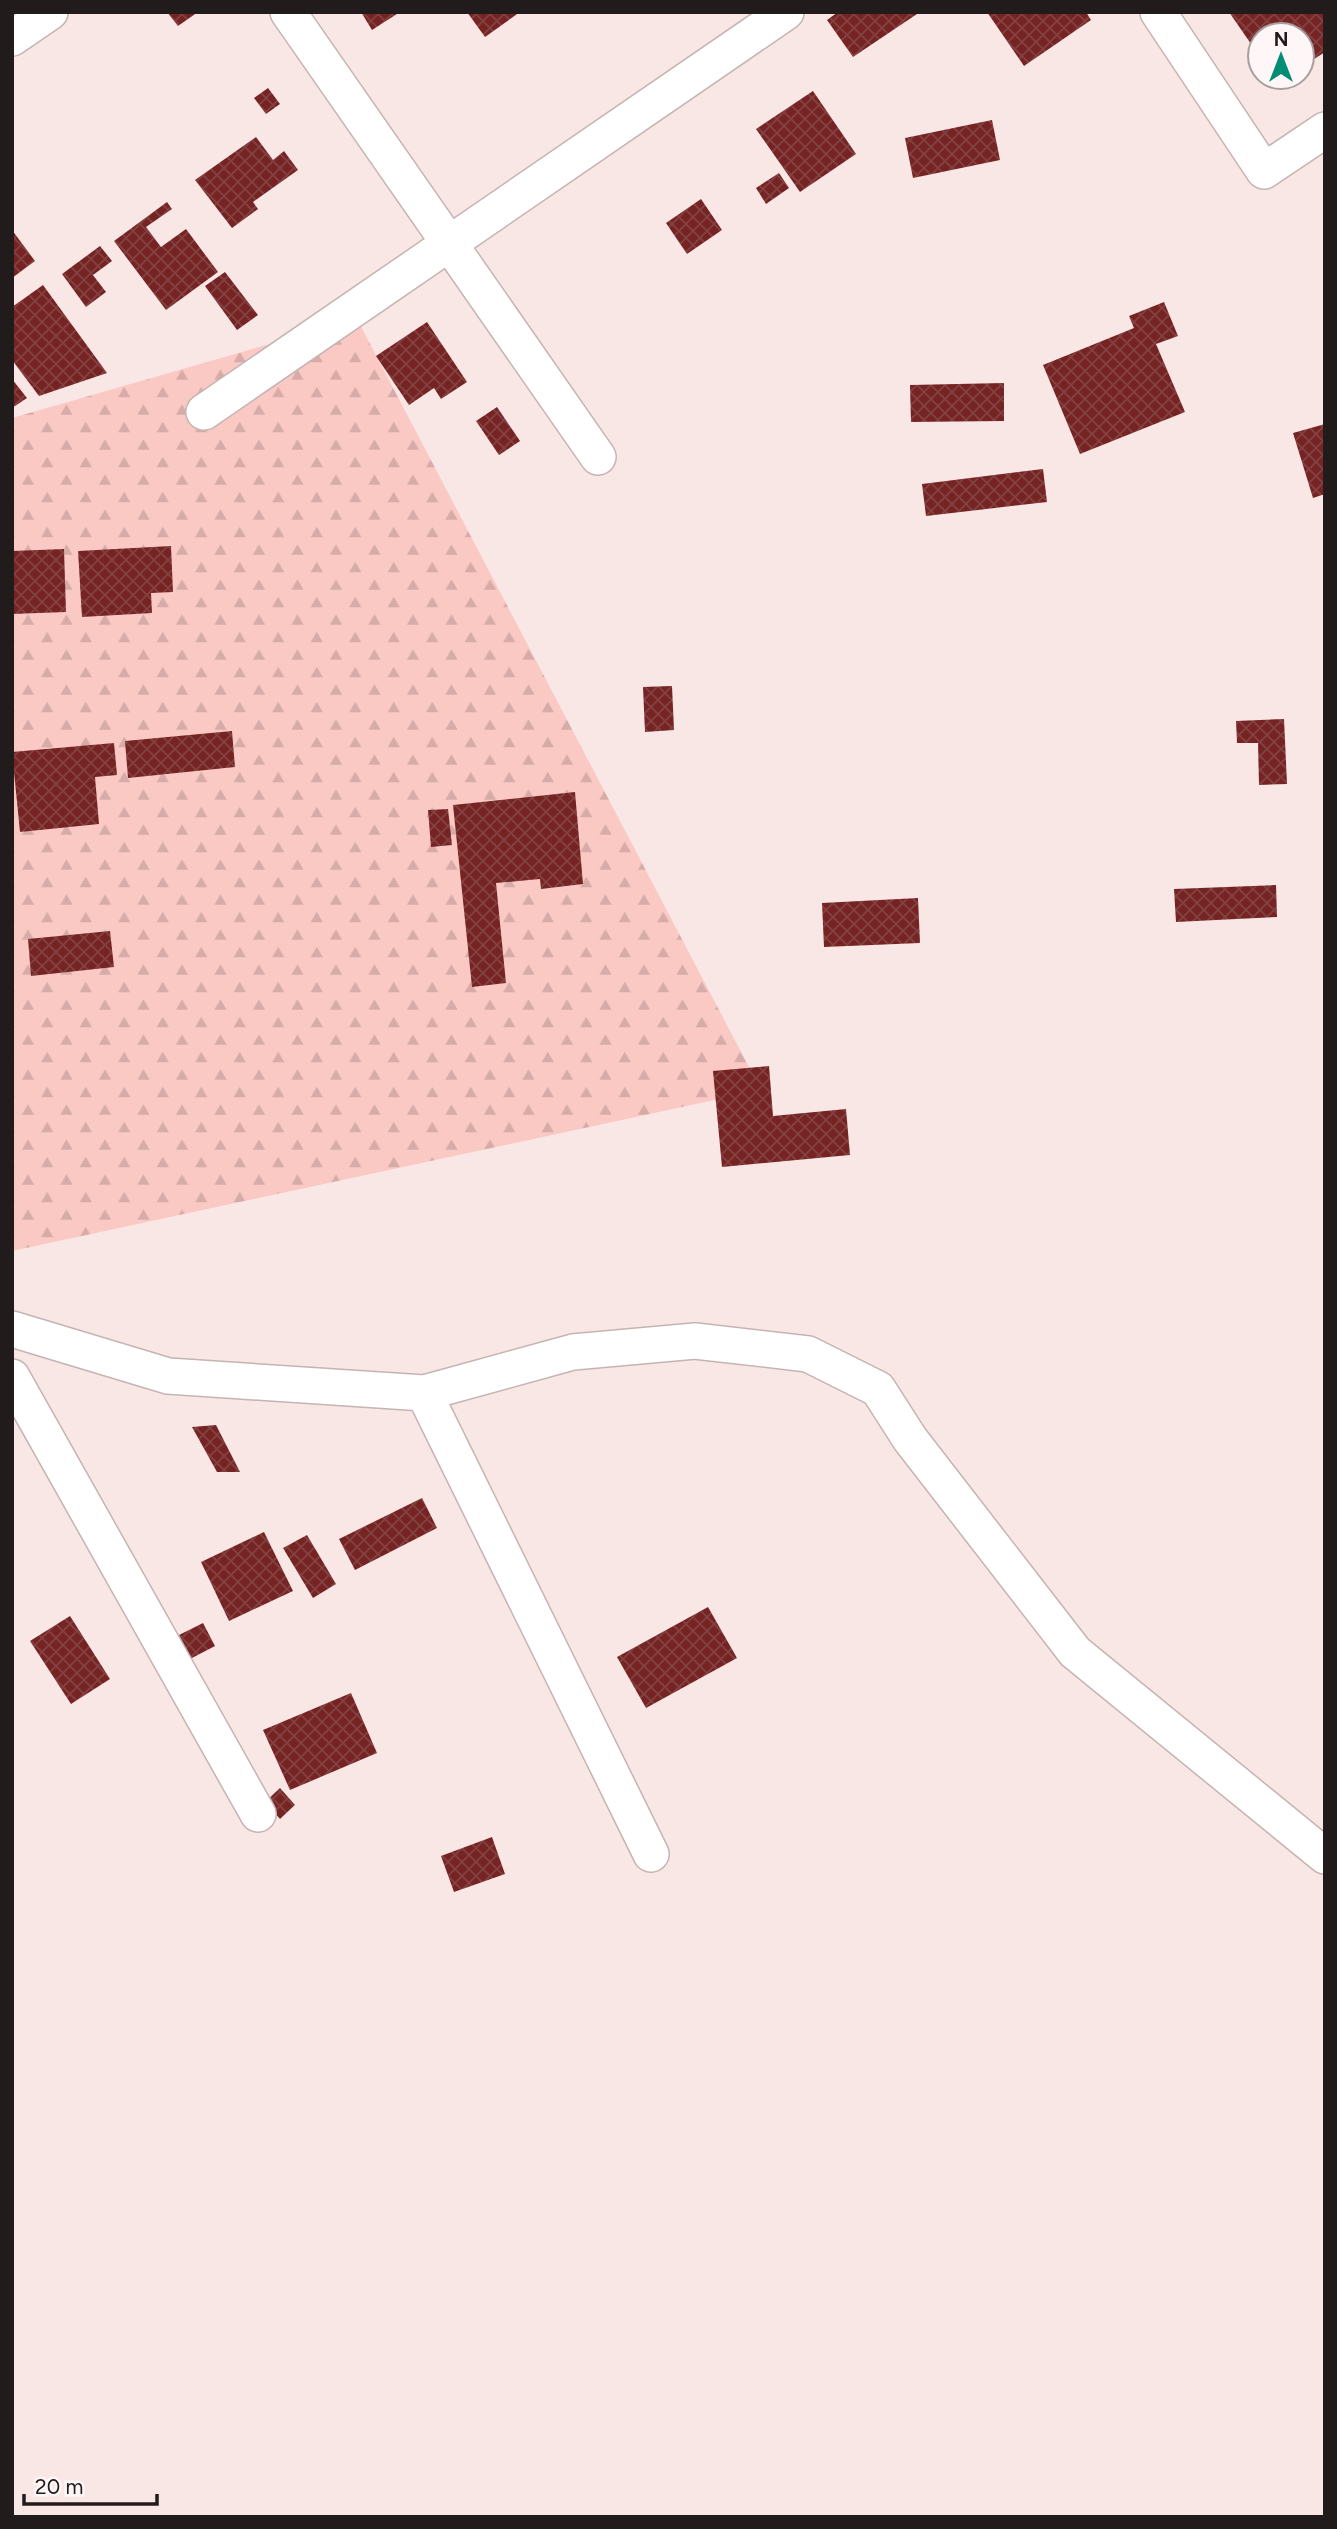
<svg xmlns="http://www.w3.org/2000/svg" width="1337" height="2529" viewBox="0 0 1337 2529" font-family="Figtree,sans-serif">
<style>
.forest{fill:url(#forest-firs)}
.building{fill:url(#building-cross-hatch)}
.lines{fill:none;stroke-linecap:round;stroke-linejoin:round}
.street-casing{stroke:#c5b4b2;stroke-width:38}
.street{stroke:#fff;stroke-width:35}
</style>
<defs>
<pattern id="forest-firs" width="22" height="20" patternUnits="userSpaceOnUse" patternTransform="scale(1.75)"><rect width="22" height="20" fill="#fbc9c4"/><path d="M5 1l3.5 6h-7zM16 11l3.5 6h-7z" fill="#d7aca8"/></pattern>
<pattern id="building-cross-hatch" width="8" height="8" patternUnits="userSpaceOnUse" patternTransform="scale(1.75)"><rect width="8" height="8" fill="#762323"/><path d="M0 0l8 8M0 8l8-8" fill="none" stroke="#844141"/></pattern>
</defs>
<rect width="100%" height="100%" fill="#f9e7e5"/>
<path class="forest" d="M357,319L761,1090L12,1251V418Z"/>
<path class="building" d="M167,12H198L178,26Z
M361,12H400L372,30Z
M467,12H520L485,37Z
M838,12H920L853,57L827,20Z
M987,12H1086L1091,20L1024,66Z
M1229,12H1325V52L1302,67V35H1260V57Z
M268,88L280,104L266,114L254,98Z
M813,91L856,154L800,192L756,129Z
M992,120L1000,160L913,178L905,138Z
M256,137L273,160L284,151L298,170L253,202L258,209L232,228L195,180Z
M779,173L789,188L766,204L756,188Z
M701,199L722,230L687,254L666,223Z
M167,202L172,209L146,227L161,247L186,229L218,272L166,310L114,241Z
M12,230L35,261L12,278Z
M100,246L112,261L93,275L106,292L86,307L62,274Z
M225,272L258,315L237,330L205,286Z
M43,285L107,373L39,396L12,360V307Z
M1164,302L1178,336L1156,344L1185,412L1080,454L1043,365L1134,328L1129,316Z
M427,322L467,382L441,399L434,388L409,405L376,356Z
M12,379L27,398L12,408Z
M1004,383V421L911,422L910,385Z
M497,407L520,441L499,455L476,421Z
M1325,424V494L1313,498L1293,433Z
M1043,469L1047,502L926,516L922,484Z
M171,546L173,592L151,593L152,613L82,617L78,551Z
M64,549L66,612L12,614V551Z
M672,686L674,730L645,732L643,687Z
M1284,719L1287,784L1259,785L1258,743H1237L1236,721Z
M232,731L235,767L128,778L125,741Z
M114,743L117,775L95,777L99,824L20,832L12,752Z
M575,792L583,884L541,889L540,879L496,883L506,983L472,987L453,805Z
M448,809L452,845L431,847L428,810Z
M1276,885L1277,917L1176,922L1174,889Z
M918,898L920,943L824,947L822,903Z
M110,931L114,967L31,976L28,939Z
M769,1066L773,1116L846,1109L850,1155L722,1167L713,1071Z
M216,1425L240,1472H217L192,1427Z
M422,1498L437,1528L355,1570L339,1539Z
M264,1532L293,1591L229,1621L201,1562Z
M307,1535L336,1584L313,1598L283,1548Z
M708,1607L737,1658L646,1708L617,1657Z
M70,1616L110,1679L71,1704L30,1641Z
M203,1623L215,1646L190,1659L179,1635Z
M351,1693L377,1753L290,1790L263,1730Z
M280,1788L295,1805L280,1819L265,1802Z
M492,1837L505,1874L454,1892L441,1856Z"/>
<g class="lines">
<defs>
<path id="street" d="M288,12L598,457
M1158,12L1264,171L1325,130
M12,38L50,12
M204,412L786,12
M12,1329L168,1376L424,1393L573,1352L695,1341L808,1354L878,1389L910,1439L1075,1652L1325,1856
M12,1377L258,1814
M424,1393L651,1854"/>
</defs>
<use href="#street" class="street-casing"/>
<use href="#street" class="street"/>
</g>
<rect width="1337" height="2529" fill="none" stroke="#221b1b" stroke-width="28"/>
<g transform="translate(1281 56)"><circle r="33" fill="#fff7f7" stroke="#a79f9f" stroke-width="2"/>
<path d="M0-5L12 26L0 18L-12 26Z" fill="#038d74"/>
<text y="-10" font-size="19" font-weight="bold" text-anchor="middle" fill="#221b1b">N</text>
</g>
<path d="M24 2494v10h133v-10" fill="none" stroke="#221b1b" stroke-width="3.5"/>
<text x="35" y="2494" font-size="21" fill="#221b1b" stroke="#fff7f7" stroke-width="5" paint-order="stroke">20 m</text>
</svg>
